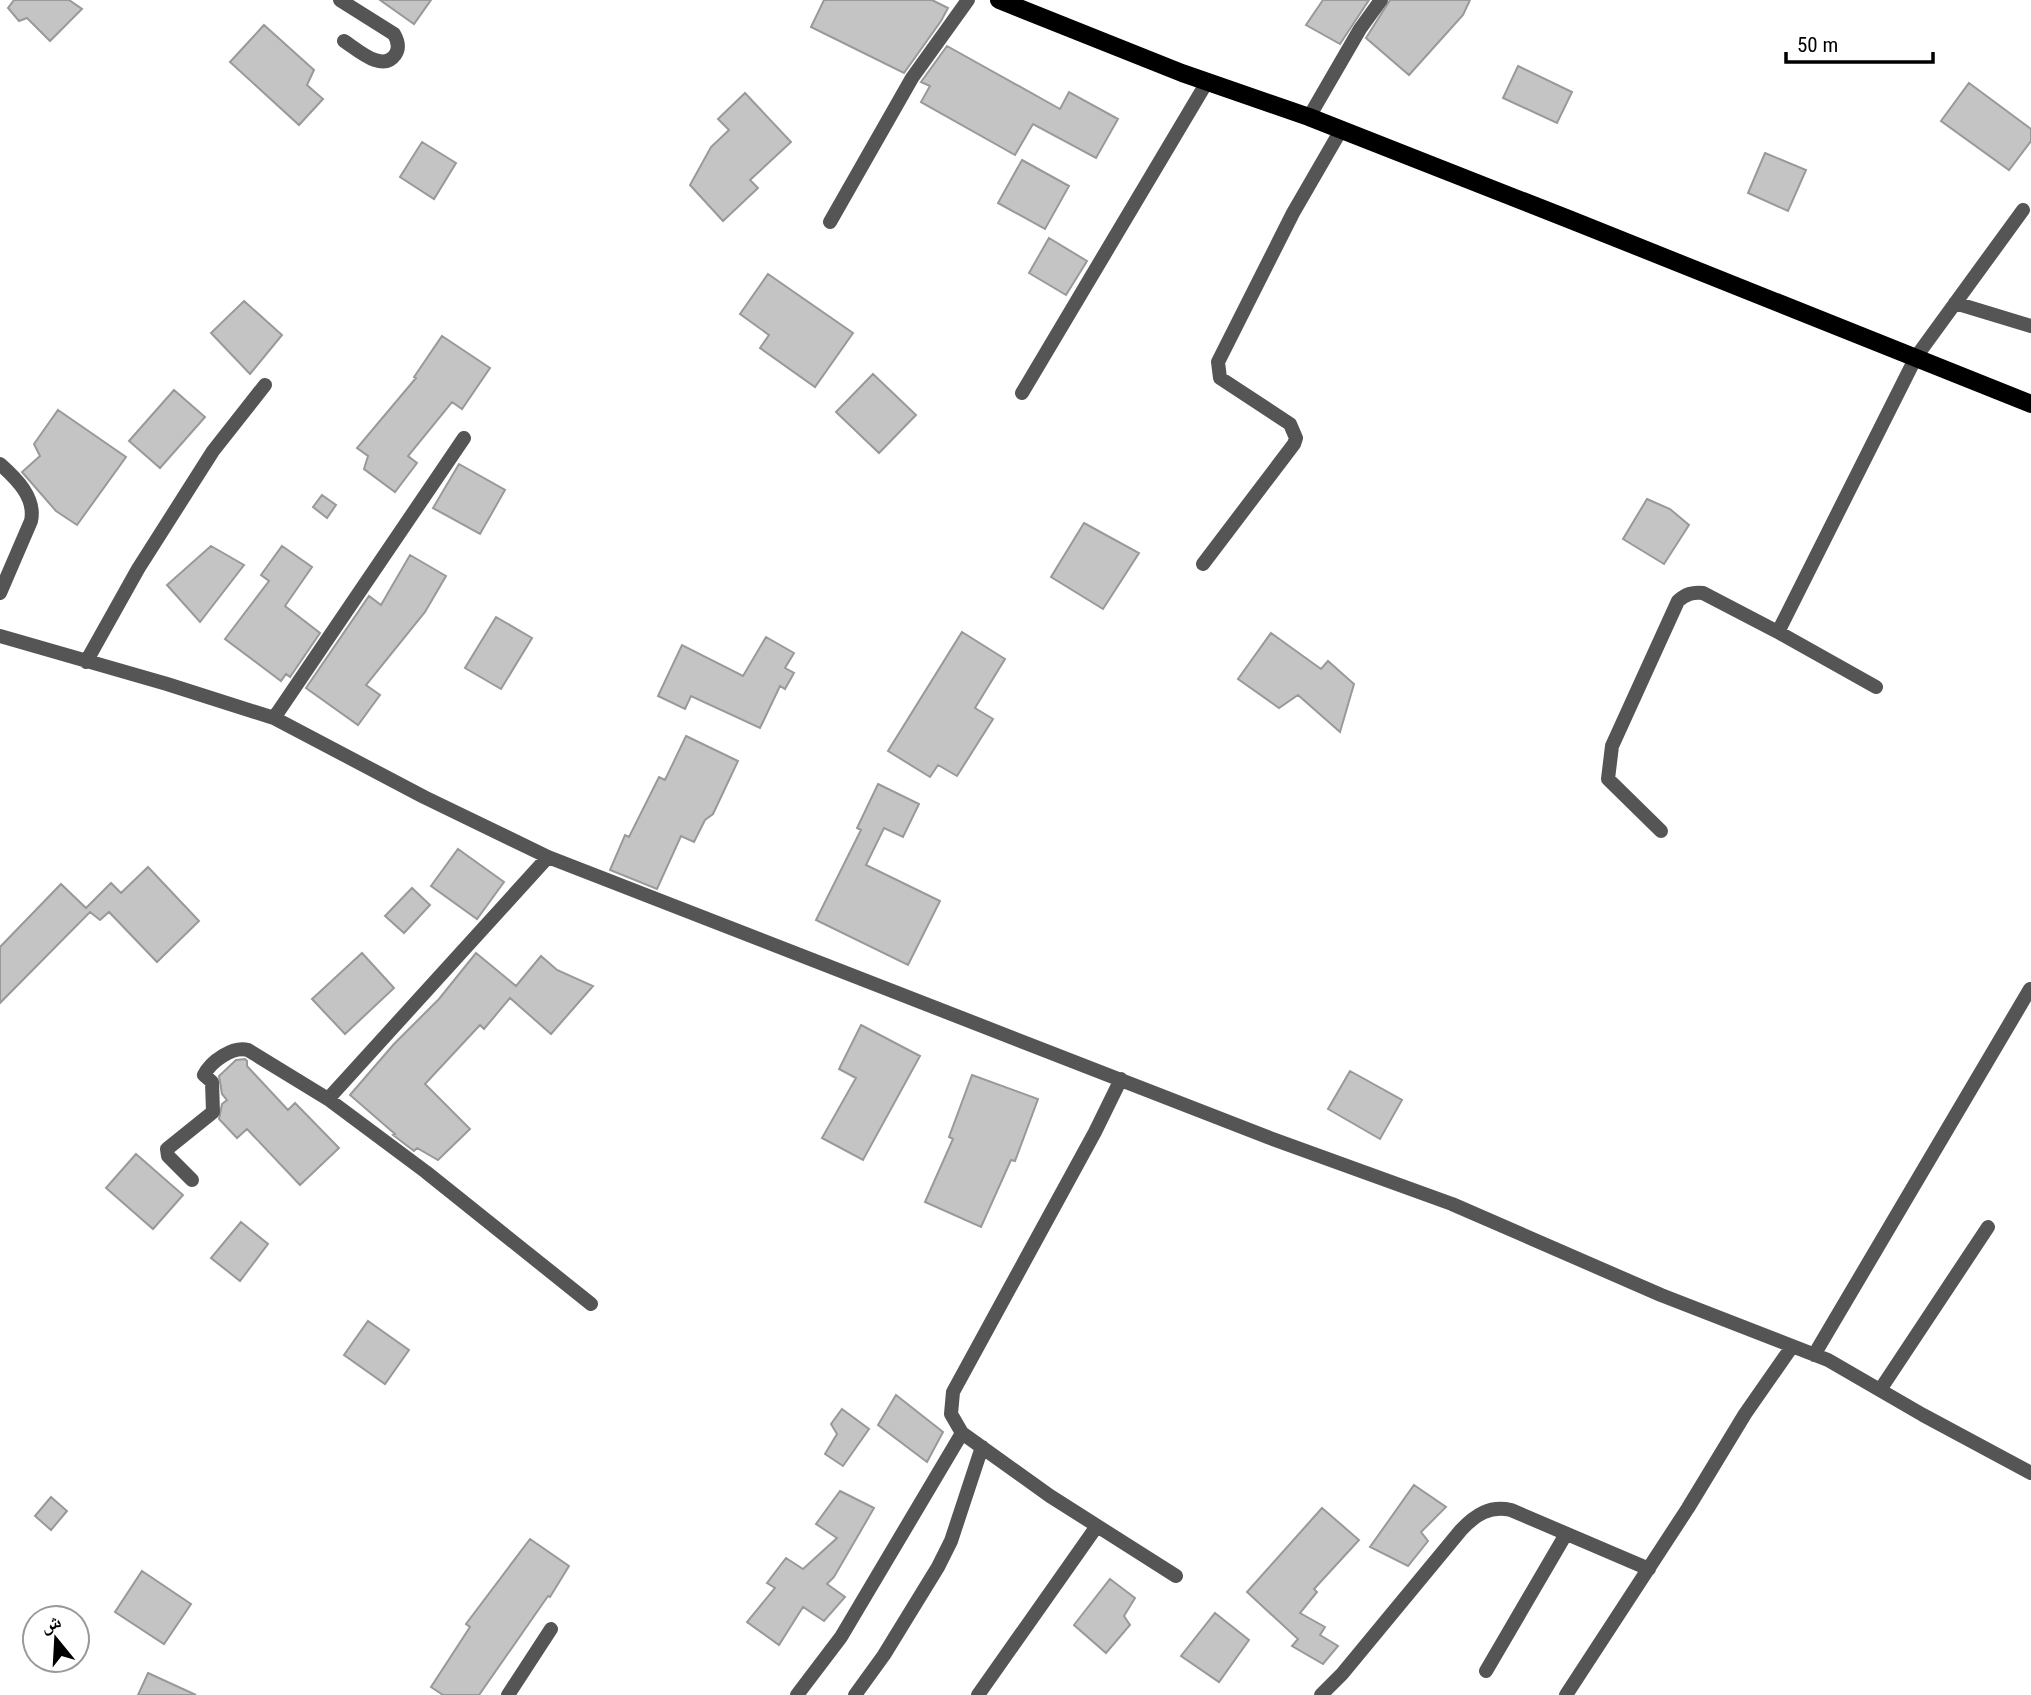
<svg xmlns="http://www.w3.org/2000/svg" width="2031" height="1695" viewBox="0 0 2031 1695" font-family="'Roboto Condensed','Noto Naskh Arabic',sans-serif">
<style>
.building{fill:#c4c4c4;stroke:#999;stroke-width:2}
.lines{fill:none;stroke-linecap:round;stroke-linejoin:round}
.minor{stroke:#555;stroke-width:14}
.primary{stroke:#000;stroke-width:18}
</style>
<rect width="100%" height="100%" fill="#fff"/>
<path class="building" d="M14,0H69L82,9L50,41L27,18L19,21L8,8Z
M380,0H431L414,24Z
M824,0H932L948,8L941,21L904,73L811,27Z
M1323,0H1369L1340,44L1306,25Z
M1390,0H1470L1463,15L1409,75L1366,38Z
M264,25L314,70L307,85L323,99L299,125L230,62Z
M947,46L1060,109L1069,92L1118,119L1096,158L1033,124L1015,155L921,102L930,86L921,82Z
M1518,66L1572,92L1557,123L1503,98Z
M1969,83L2031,129V141L2009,170L1941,121Z
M745,93L791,142L750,180L758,188L723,221L690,185L711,147L729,130L718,119Z
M422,142L456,163L434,199L400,177Z
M1765,153L1806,170L1788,211L1748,193Z
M1022,160L1069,186L1045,229L998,203Z
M1049,238L1087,261L1066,295L1029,273Z
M768,274L853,333L815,387L760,348L769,335L740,314Z
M244,301L282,335L250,374L211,333Z
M442,336L490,368L462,409L452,402L408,456L417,463L395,492L364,469L368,456L357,448L416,378L414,377Z
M873,374L916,415L879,453L836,412Z
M174,390L205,417L160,468L129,441Z
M58,410L126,457L77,525L56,511L22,472L40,456L34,444Z
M459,464L505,490L480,534L433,508Z
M322,495L336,505L327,518L313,507Z
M1647,499L1670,509L1689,525L1664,564L1623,539Z
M1084,523L1139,553L1103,609L1051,577Z
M211,546L244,565L200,622L167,585Z
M282,546L312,567L285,606L320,633L290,677L286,674L281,681L225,639L269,581L261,575Z
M410,555L446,576L425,612L366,685L380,695L358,725L306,688L369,596L381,605Z
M496,617L532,638L501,689L465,668Z
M962,632L1005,659L975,708L993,719L957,776L938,765L930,777L888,751Z
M1271,633L1321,669L1328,661L1354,684L1340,732L1298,695L1279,708L1238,679Z
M766,637L794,653L785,668L794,673L785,689L780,686L760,728L691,696L685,709L658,696L682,645L743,676Z
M686,736L738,761L713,814L705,820L694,842L681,836L657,889L610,870L625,835L629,837L659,777L665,780Z
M878,784L919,804L903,837L884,828L866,865L940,901L908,965L816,920L861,830L857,828Z
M458,849L504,882L477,919L431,886Z
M148,867L199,921L157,962L109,912L100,920L90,912L0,1003V947L61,884L86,908L111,883L121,893Z
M412,888L430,905L404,933L385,916Z
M362,953L394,988L345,1034L312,999Z
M476,953L516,986L541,956L557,970L593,986L551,1034L510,998L484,1029L480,1025L425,1084L470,1129L438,1160L417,1148L414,1151L393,1135L395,1134L350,1095L394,1044L439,999Z
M861,1025L920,1056L863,1160L822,1138L856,1078L839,1069Z
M245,1059L247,1061V1066L288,1110L295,1103L339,1148L300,1185L247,1129L237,1138L219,1119L222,1104L227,1100L222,1094L219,1076L236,1060Z
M1350,1071L1402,1100L1380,1139L1328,1109Z
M972,1075L1038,1099L1015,1161L1011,1160L981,1227L925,1202L953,1139L949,1137Z
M136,1154L183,1195L153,1229L106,1188Z
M241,1222L268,1244L240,1281L211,1258Z
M368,1321L409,1350L385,1384L344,1355Z
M896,1395L943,1432L927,1462L878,1425Z
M842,1409L869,1429L843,1466L825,1454L837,1434L831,1424Z
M1414,1485L1446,1507L1421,1532L1428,1541L1408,1566L1370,1547Z
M840,1491L874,1508L834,1577L827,1584L845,1597L824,1621L803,1607L779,1645L747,1622L775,1588L767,1583L786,1558L803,1569L837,1538L816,1524Z
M51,1497L67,1511L51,1530L35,1516Z
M1322,1508L1359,1540L1314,1589L1317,1592L1300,1613L1325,1627L1320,1635L1338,1646L1323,1664L1292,1646L1298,1639L1247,1592Z
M530,1539L569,1566L550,1597L548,1596L479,1695H443L431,1687L470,1627L466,1624Z
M142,1571L191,1604L164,1644L115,1612Z
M1110,1579L1135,1598L1124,1616L1130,1625L1106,1653L1074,1625Z
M1215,1613L1249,1640L1219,1682L1181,1656Z
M148,1673L196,1695H138Z"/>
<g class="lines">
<path class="minor" d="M340,0L394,34C398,41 400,48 395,55C382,73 357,49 344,41
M1309,117L1360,29L1381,0
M830,222L912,78L968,0
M1955,303L2031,326
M1022,393L1207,82
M0,464C17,479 36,498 31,521L0,593
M1203,564L1294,444L1296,438L1290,424L1220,378L1218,362L1293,213L1341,130
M1778,632L1916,357L2023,210
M0,636L167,684L274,718L424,797L548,857L1270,1138L1452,1204L1661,1295L1828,1360L1923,1415L2031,1473
M86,662L138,569L213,451L265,385
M274,718L464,438
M1661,831L1608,779L1612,746L1678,601C1686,594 1692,592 1703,593L1778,632L1876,687
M1121,1079L1095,1132L953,1392L951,1414L962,1433L1050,1496L1176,1576
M328,1099L548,857
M192,1180L168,1156L167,1149L213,1112L212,1082L204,1075C211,1061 233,1046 248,1050L328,1099L426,1172L591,1304
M1814,1355L2030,989
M1880,1390L1988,1227
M1486,1671L1566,1534
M508,1695L551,1629
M797,1695L841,1637L962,1433
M855,1695L884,1655L938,1567L951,1541L982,1447
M978,1695L1097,1526
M1321,1695L1342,1674L1461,1530C1475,1515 1490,1505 1511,1510L1649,1569
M1566,1695L1688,1508L1745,1414L1791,1348"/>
<path class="primary" d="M999,0L1182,73L1309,117L1571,220L2031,404"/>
</g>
<g transform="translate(56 1639) rotate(342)"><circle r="33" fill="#ffffff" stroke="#999999" stroke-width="2"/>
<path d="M0-5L12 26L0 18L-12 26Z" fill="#000000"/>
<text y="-10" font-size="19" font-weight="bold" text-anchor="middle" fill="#000000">ش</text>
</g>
<path d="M1786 52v10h147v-10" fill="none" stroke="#000000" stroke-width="3.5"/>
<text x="1797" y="52" font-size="21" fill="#000000" stroke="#ffffff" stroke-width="5" paint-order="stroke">50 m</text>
</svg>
